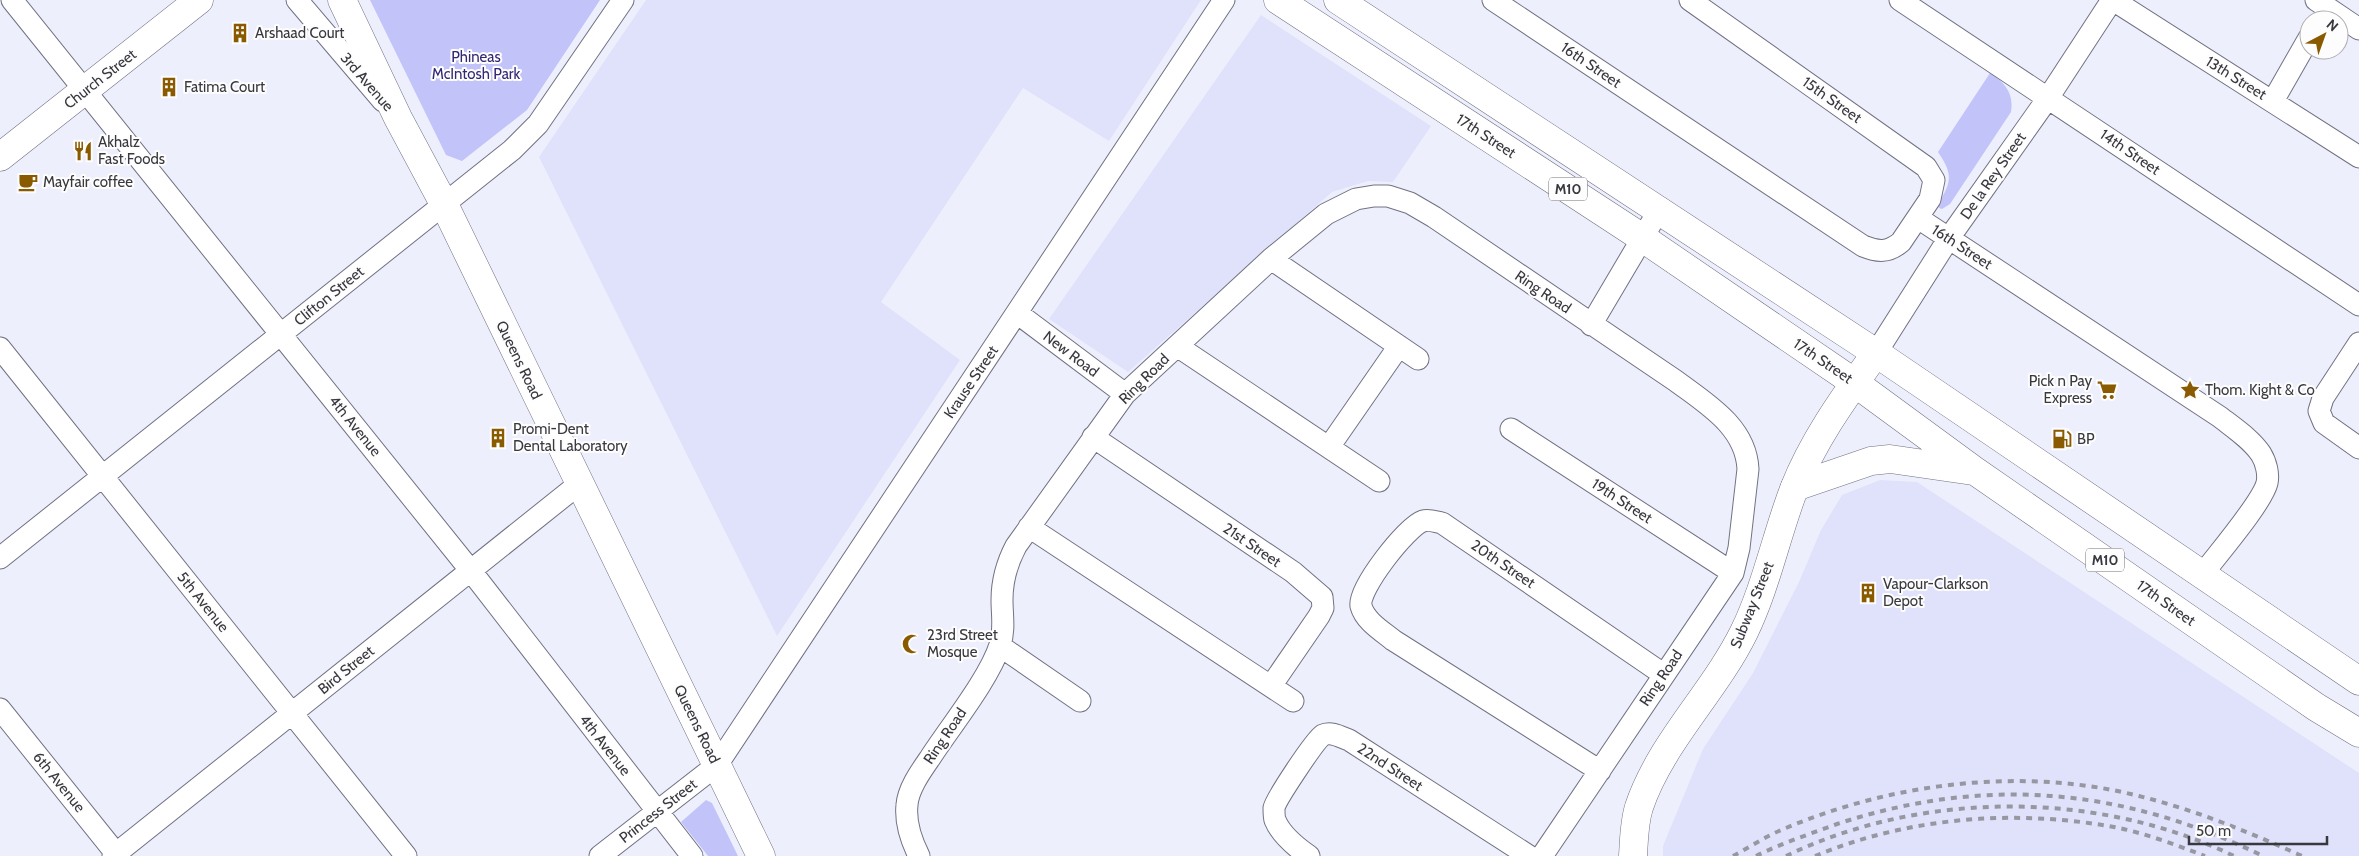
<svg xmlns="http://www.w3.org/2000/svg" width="2359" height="856" viewBox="0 0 2359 856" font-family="Cabin,sans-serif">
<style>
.built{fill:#e0e1fb}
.green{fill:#c2c3f9}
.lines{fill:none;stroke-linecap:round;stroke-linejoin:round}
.street-casing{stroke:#717282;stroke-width:23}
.secondary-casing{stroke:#717282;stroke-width:29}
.primary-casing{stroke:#717282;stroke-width:29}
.street{stroke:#fff;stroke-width:21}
.secondary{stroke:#fff;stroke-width:28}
.primary{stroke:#fff;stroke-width:28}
.rail{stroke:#9697a1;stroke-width:4;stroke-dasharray:6 6;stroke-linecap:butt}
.labels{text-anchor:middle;stroke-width:4;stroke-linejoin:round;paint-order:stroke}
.shield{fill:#fdfdfd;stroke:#737378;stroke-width:1}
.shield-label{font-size:14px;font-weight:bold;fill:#38383f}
.poi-label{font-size:15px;fill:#38383f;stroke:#fdfdfd;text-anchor:start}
.park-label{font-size:15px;fill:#332876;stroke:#fdfdfd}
.street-label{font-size:15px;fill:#38383f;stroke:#fdfdfd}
</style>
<rect width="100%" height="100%" fill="#eeeffd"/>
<path class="built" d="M646,0H1201L1109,141L1023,88L881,302L960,360L777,636L539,157Z
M1261,15L1431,126L1393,182L1368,181L1332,192L1128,372L1049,319Z
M1880,480L1917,482L2359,773V856H1663V846L1703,749L1753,673L1799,582L1821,530L1842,495Z"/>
<path class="green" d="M370,0H600L527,110L462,161L446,155Z
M1990,73C2005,83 2014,93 2011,112L1950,204L1942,209L1939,208L1938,204C1952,182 1953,174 1938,152Z
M706,800L712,803L738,856H708L681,822Z"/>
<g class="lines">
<defs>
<path id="street" d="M12,0L471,571L692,856
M297,0L383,101
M1493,0L1863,246C1878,252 1888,253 1901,242L1930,199L1934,180L1926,167L1690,0
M1900,0L2359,305
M2113,0L2359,157
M2316,0L2359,29
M2273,101L2309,38
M1918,218L2220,417C2234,428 2251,439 2261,454C2266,462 2269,474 2267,483C2262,503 2216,556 2202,575
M1271,259L1418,359
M1017,313L1125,394
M1591,325L1659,210
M2359,343L2323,398L2319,411L2324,423L2359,448
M1177,346L1379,481
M0,348L406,856
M1876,353L1949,238L2048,98L2112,0
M1511,429L1733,573
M1093,437L1293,572L1322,597L1323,608L1319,616L1271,686
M1329,447L1399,346
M1029,527L1293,701
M0,558L512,150L538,124L623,0
M1000,646L1080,701
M0,709L118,856
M1600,771L1393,640C1382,631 1365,621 1361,606C1357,590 1407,526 1423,521C1429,519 1436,522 1442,523L1663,674
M113,856L579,484
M600,856L717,765L1224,0
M919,856C911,840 905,823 907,805C908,789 921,771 930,758C950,727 989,679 1000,645C1005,629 1002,616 1002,600C1002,580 1007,563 1016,546L1125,394L1271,259L1326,214L1356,199L1374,196H1388L1410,203L1434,217L1676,381C1707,404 1746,427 1748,469L1739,548L1733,573L1542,856
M1309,856C1296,847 1281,835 1275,820C1274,817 1274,811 1274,808C1276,799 1315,740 1323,735C1331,731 1341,737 1349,740L1529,856"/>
<path id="secondary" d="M342,0L398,118L444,204L761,856
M0,157L199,0
M1633,856C1634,840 1634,823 1639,807C1661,742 1714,693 1744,632C1766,587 1776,536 1794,489C1813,440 1846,395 1876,353"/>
<path id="primary" d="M1278,0L1641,237L1855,383L1975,471L2316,707L2359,733
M1338,0L1876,353L2359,681
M1795,487L1871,461L1890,459L1973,471"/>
</defs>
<use href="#street" class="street-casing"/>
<use href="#secondary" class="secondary-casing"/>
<use href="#primary" class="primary-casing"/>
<use href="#street" class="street"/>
<use href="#secondary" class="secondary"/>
<use href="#primary" class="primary"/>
<path class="rail" d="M1733,856C1748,848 1763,838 1779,831C1889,783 2022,766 2139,796C2195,810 2249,832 2302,856
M1756,856C1782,843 1810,834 1837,824C1986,775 2123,788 2263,856
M1786,856C1923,790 2097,790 2234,856
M1815,856C1909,817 2015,809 2114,827C2145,833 2176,845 2205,856"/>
</g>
<defs>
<symbol id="building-bare" viewBox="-9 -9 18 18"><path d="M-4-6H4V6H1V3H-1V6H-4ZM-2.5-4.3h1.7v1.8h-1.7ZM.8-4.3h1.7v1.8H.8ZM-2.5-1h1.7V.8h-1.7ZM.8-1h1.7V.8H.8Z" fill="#8a5a00" stroke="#fdfdfd" stroke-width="2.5" paint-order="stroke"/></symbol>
<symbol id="restaurant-bare" viewBox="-9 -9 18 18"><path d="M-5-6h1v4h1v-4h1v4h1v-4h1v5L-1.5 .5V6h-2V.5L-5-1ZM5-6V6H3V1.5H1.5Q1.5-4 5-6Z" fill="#8a5a00" stroke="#fdfdfd" stroke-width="2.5" paint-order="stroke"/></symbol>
<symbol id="cafe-bare" viewBox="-9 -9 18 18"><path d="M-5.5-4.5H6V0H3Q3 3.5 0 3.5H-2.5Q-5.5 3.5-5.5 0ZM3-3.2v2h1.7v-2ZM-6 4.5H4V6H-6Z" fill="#8a5a00" stroke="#fdfdfd" stroke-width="2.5" paint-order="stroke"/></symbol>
<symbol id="supermarket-bare" viewBox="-9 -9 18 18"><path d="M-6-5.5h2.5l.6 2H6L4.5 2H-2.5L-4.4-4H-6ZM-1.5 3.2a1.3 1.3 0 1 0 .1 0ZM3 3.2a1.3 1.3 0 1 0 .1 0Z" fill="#8a5a00" stroke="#fdfdfd" stroke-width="2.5" paint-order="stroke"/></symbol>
<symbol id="sight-bare" viewBox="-9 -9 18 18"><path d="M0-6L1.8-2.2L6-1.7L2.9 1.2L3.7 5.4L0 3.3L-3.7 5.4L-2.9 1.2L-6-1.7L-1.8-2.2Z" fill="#8a5a00" stroke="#fdfdfd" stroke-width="2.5" paint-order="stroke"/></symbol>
<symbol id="fuel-bare" viewBox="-9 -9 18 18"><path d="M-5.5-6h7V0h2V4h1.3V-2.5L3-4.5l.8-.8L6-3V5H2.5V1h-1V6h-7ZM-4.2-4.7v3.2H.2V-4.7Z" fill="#8a5a00" stroke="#fdfdfd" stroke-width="2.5" paint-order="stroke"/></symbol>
<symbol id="mosque-bare" viewBox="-9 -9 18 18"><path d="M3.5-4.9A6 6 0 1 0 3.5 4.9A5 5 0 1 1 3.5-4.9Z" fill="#8a5a00" stroke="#fdfdfd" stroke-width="2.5" paint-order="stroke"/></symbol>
</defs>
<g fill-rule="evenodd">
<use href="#building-bare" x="226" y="19" width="28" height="28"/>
<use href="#building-bare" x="155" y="73" width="28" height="28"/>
<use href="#restaurant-bare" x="69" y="137" width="28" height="28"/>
<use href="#cafe-bare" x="14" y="168" width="28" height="28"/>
<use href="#supermarket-bare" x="2093" y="376" width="28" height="28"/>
<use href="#sight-bare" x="2176" y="376" width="28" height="28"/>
<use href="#building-bare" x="484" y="424" width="28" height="28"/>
<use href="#fuel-bare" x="2048" y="425" width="28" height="28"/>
<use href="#building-bare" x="1854" y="579" width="28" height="28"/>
<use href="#mosque-bare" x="898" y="630" width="28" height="28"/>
</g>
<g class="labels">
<g class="shield">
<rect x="1549" y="177.5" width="38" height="23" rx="4"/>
<rect x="2086" y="548.5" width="38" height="23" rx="4"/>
</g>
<g class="shield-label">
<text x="1568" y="194">M10</text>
<text x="2105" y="565">M10</text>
</g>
<g class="poi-label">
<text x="255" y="38">Arshaad Court</text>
<text x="184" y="92">Fatima Court</text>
<text x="98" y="147">Akhalz<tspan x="98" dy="17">Fast Foods</tspan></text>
<text x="43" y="187">Mayfair coffee</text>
<text x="2092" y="386" text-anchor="end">Pick n Pay<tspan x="2092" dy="17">Express</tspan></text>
<text x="2205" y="395">Thom. Kight &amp; Co</text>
<text x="513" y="434">Promi-Dent<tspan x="513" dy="17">Dental Laboratory</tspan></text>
<text x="2077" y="444">BP</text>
<text x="1883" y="589">Vapour-Clarkson<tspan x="1883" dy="17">Depot</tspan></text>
<text x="927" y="640">23rd Street<tspan x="927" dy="17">Mosque</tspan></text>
</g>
<g class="park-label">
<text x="476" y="62">Phineas<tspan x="476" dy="17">McIntosh Park</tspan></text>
</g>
<g class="street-label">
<text transform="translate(1591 65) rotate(34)" y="5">16th Street</text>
<text transform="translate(2236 78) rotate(32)" y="5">13th Street</text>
<text transform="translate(100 79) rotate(-38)" y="5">Church Street</text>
<text transform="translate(367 82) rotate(49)" y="5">3rd Avenue</text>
<text transform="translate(1832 100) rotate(35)" y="5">15th Street</text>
<text transform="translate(1486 136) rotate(33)" y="5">17th Street</text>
<text transform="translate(2130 152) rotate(34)" y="5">14th Street</text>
<text transform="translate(1993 176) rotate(-55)" y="5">De la Rey Street</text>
<text transform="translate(1962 247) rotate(33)" y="5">16th Street</text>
<text transform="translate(1543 292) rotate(34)" y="5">Ring Road</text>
<text transform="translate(329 296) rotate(-39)" y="5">Clifton Street</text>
<text transform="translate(1071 354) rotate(37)" y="5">New Road</text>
<text transform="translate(519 360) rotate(64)" y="5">Queens Road</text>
<text transform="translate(1823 361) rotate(34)" y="5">17th Street</text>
<text transform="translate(1144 379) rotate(-45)" y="5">Ring Road</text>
<text transform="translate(971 382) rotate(-56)" y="5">Krause Street</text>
<text transform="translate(355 426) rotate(51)" y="5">4th Avenue</text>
<text transform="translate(1622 501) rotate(33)" y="5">19th Street</text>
<text transform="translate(1252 545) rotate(34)" y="5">21st Street</text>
<text transform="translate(1503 564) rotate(34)" y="5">20th Street</text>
<text transform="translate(203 602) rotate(51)" y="5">5th Avenue</text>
<text transform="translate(2166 603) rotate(35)" y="5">17th Street</text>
<text transform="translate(1752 605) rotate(-68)" y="5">Subway Street</text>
<text transform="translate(346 670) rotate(-39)" y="5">Bird Street</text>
<text transform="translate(1661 678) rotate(-56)" y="5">Ring Road</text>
<text transform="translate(697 724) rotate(64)" y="5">Queens Road</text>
<text transform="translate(945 736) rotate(-56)" y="5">Ring Road</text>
<text transform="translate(605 745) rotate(52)" y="5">4th Avenue</text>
<text transform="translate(1390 767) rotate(33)" y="5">22nd Street</text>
<text transform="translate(59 782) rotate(51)" y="5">6th Avenue</text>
<text transform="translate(658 811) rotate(-38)" y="5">Princess Street</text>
</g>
</g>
<g transform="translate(2324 35) rotate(41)"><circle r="24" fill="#fdfdfd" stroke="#aeaeb1"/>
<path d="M0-4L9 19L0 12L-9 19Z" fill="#8a5a00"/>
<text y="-8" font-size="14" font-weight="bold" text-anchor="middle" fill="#38383f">N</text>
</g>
<path d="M2189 836v8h138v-8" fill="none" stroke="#38383f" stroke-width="2.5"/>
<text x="2196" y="836" font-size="15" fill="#38383f" stroke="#fdfdfd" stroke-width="4" paint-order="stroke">50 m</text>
</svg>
